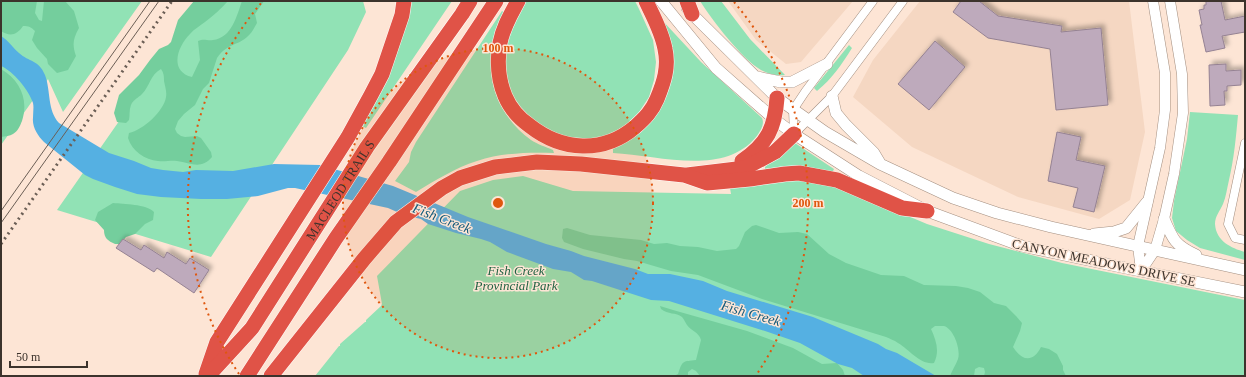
<svg xmlns="http://www.w3.org/2000/svg" width="1246" height="377" viewBox="0 0 1246 377" font-family="Georgia,serif">
<style>
.built{fill:#f5d7c2}
.green{fill:#91e2b5}
.forest{fill:#74ce9d}
.water{fill:#55b0e2}
.building{fill:#beaabc;stroke:#958293;filter:url(#shadow)}
.lines{fill:none;stroke-linecap:round;stroke-linejoin:round}
.minor-casing{stroke:#a48f80;stroke-width:9}
.tertiary-casing{stroke:#a48f80;stroke-width:11}
.secondary-casing{stroke:#a48f80;stroke-width:12}
.motorway-casing{stroke:#fff;stroke-width:16}
.minor{stroke:#fff;stroke-width:8}
.tertiary{stroke:#fff;stroke-width:10}
.secondary{stroke:#fff;stroke-width:11}
.motorway{stroke:#e05347;stroke-width:15}
.tram{stroke:#6b5e55;stroke-width:1}
.rail{stroke:#6b5e55;stroke-width:3;stroke-dasharray:2 4;stroke-linecap:butt}
.ring{fill:none;stroke:#df570e;stroke-width:2;stroke-dasharray:2 4}
.labels{text-anchor:middle;stroke-width:3;stroke-linejoin:round;paint-order:stroke}
.street-label{font-size:13px;fill:#3c332c;stroke:#fde5d5}
.park-label{font-size:13px;font-style:italic;fill:#206242;stroke:#fde5d5}
.water-label{font-size:14px;font-style:italic;fill:#135a7b;stroke:#fde5d5}
.centre{fill:#df570e;stroke:#fde5d5;stroke-width:2}
.ring-label{font-size:12px;text-anchor:middle;font-weight:bold;fill:#df570e;stroke:#fde5d5;stroke-width:3;stroke-linejoin:round;paint-order:stroke}
</style>
<defs>
<filter id="shadow"><feDropShadow dx="3.5" dy="-3.5" stdDeviation="2" flood-color="#0004"/></filter>
</defs>
<rect width="100%" height="100%" fill="#fde5d5"/>
<path class="built" d="M728,1H853L801,62L786,64L756,40Z
M920,1H1129L1145,132L1130,200L1099,219L1018,197L912,147L853,97L873,60Z"/>
<path class="green" d="M1,1H142L63,112L48,79L1,145Z
M203,1H363L366,12L348,50L211,257L57,210Z
M409,1H452L366,128L360,125Z
M523,1H635L639,9L653,40L656,62L654,80L649,97L639,112L627,124L611,134L594,139L575,141L529,122L509,94L503,57L513,21Z
M700,1H721L750,39L785,75C777,76 768,74 761,70C742,59 712,20 700,1Z
M502,11L505,13C499,29 491,48 491,66C491,95 507,123 531,140C537,144 546,147 553,150L554,153C528,152 501,153 477,161C455,168 436,180 416,192L395,181L409,162L411,152L416,142Z
M661,19L701,62L762,118C765,124 760,132 756,137C723,177 658,155 613,153V147L636,136L661,98Z
M849,45L852,48C842,64 832,79 817,91L814,88Z
M1190,112L1238,115C1236,137 1234,159 1229,180C1227,188 1226,197 1223,204C1220,211 1215,216 1215,224C1216,241 1231,248 1245,252V260L1200,248L1187,240L1176,231L1172,218L1174,201L1187,139Z
M792,143H795L834,169L832,173L788,167L765,169V167Z
M523,176L573,191L731,194L730,188L793,179L839,187L927,224L989,244L1062,263L1245,300V376H315L339,346H340V344L365,322H366V320L381,306L382,304L377,276L460,191L493,180Z"/>
<path class="forest" d="M1,1H37L35,13L39,20L42,21L44,1H65L74,11L79,28C73,39 72,44 76,56L68,70L57,73L48,64L47,59L37,48L32,40L35,31C31,27 29,26 23,26C17,35 10,37 1,31Z
M194,1H228C221,9 213,16 205,22C200,26 194,29 190,34C177,47 169,71 192,77L200,60L198,41C204,38 207,41 213,40C232,38 237,15 242,1H264L255,14L257,23C255,26 253,31 250,34C240,46 228,42 217,58L209,83L203,89L195,105L184,114L178,121L175,129L177,133L181,136L185,137L197,136L201,138L211,152L212,157C201,170 191,163 177,161C171,160 165,162 158,161C145,160 132,151 128,138L129,133C143,130 164,111 166,97C167,92 165,86 164,81C164,77 164,73 161,69C150,75 150,86 142,94C138,98 134,99 131,105C129,110 130,115 129,120L126,123L117,122L114,113L119,95L139,75L150,60L159,49L168,45L171,42L178,20Z
M1,69C20,80 29,100 22,121C20,126 18,131 13,134C10,136 5,136 1,137Z
M113,203C124,204 146,204 154,212L153,220L145,224L135,234L126,237L120,244H115C108,241 104,238 104,230L95,220L98,212Z
M756,225L779,233L798,232L807,234L829,254L846,263L881,275L904,276L924,285L956,286L968,288L980,292L994,303L1006,306L1016,316L1022,323L1020,331L1013,347C1022,361 1033,363 1041,347L1049,349L1057,354L1063,366V370L1066,376H984L985,372L984,368L979,367L975,369L974,376H950C952,370 956,365 958,359C961,350 954,329 944,326C941,326 937,326 935,326L931,329C936,340 940,351 934,363C920,365 910,350 898,343C894,340 890,339 886,337L762,299L698,275L671,271L637,261L624,259L583,249L564,242L562,238L563,229L567,228L590,235L641,240L654,244L667,243L680,246L698,247L717,251L736,249L739,246L745,232L752,226Z
M660,306L673,310L747,331L793,348L822,364L837,363L843,370L845,376H700L696,371L692,369L688,372V376H674L678,374C683,359 683,362 696,360L701,340C699,332 691,331 687,325C685,322 684,319 682,317C676,312 668,315 661,309Z"/>
<path class="water" d="M1,36C9,41 13,48 19,53C29,62 39,60 45,75C51,91 47,110 59,123L109,153L134,161L151,168L163,170L183,172L196,170L233,171L274,164L320,165L393,186L468,217L546,244L571,251L584,256L635,269L648,274H670L703,281L727,291L813,317L878,344L886,349L897,353L936,376H864L852,368L838,364L800,343L768,332L669,301L651,300L592,281L584,280L571,272L553,269L507,252L490,242L481,239L456,233L428,224L421,219L404,215L388,208L295,188H288L258,196L227,199H201L161,197L137,194L115,187L93,179L85,175L44,142C38,136 32,127 33,118C33,113 34,107 33,103C29,90 13,71 1,66Z"/>
<path class="building" d="M961,1H979L998,16L1062,26L1061,32L1101,28L1108,105L1056,110L1050,49L988,38L953,12Z
M1206,1H1221L1225,20L1245,16V32L1222,36L1225,48L1206,52L1200,25H1202L1199,10L1204,9V5H1206Z
M935,41L965,67L929,110L898,84Z
M1226,64V71L1241,70V85L1227,86V91H1224L1225,105L1210,106L1209,65Z
M1057,132L1081,137L1076,160L1105,166L1094,212L1073,207L1078,188L1048,181Z
M123,239L141,250L144,245L164,258L167,252L186,264L190,258L209,270L194,293L157,268L154,272L116,248Z"/>
<g class="lines">
<defs>
<path id="minor" d="M794,134L832,96L903,1
M794,134L793,110L805,92L873,1
M1245,143L1228,224L1235,238L1245,240"/>
<path id="tertiary" d="M1141,271L1155,250L1164,219L1174,174L1183,113L1182,74L1170,1
M1141,271L1138,246L1160,148L1165,110V73L1153,1"/>
<path id="secondary" d="M661,1L716,68L774,119L794,134L859,176L927,211L1022,246L1121,267L1245,292
M687,8L692,14L777,98L825,132L880,164L953,198L997,213L1051,227L1245,270
M757,77L781,82H792L827,64
M832,96L836,113L846,125L874,153L880,163
M1164,219C1173,240 1175,245 1196,255
M1094,234L1114,232L1126,228L1147,202"/>
<g id="motorway">
<path d="M518,1C511,14 503,27 500,43C497,60 498,79 505,96C510,108 520,119 530,126C562,151 603,154 635,127C645,118 652,111 657,99C664,82 669,67 665,49C662,32 653,16 646,1"/>
<path d="M687,1L692,14"/>
<path d="M742,161C767,144 775,128 777,98"/>
<path d="M687,175L745,168L775,152L794,134"/>
<path d="M206,374L217,342L348,137L371,95L382,74L402,15L404,1"/>
<path id="s1" d="M208,376L252,328L367,147L462,14L470,1"/>
<path d="M247,376L336,238L389,162L496,1"/>
<path d="M271,376L364,259L396,222L442,188L460,178L495,167L537,162L581,164L684,175L707,183L750,179L785,174L799,173L837,180L902,208L927,211"/>
</g>
</defs>
<use href="#minor" class="minor-casing"/>
<use href="#tertiary" class="tertiary-casing"/>
<use href="#secondary" class="secondary-casing"/>
<use href="#motorway" class="motorway-casing"/>
<use href="#minor" class="minor"/>
<use href="#tertiary" class="tertiary"/>
<use href="#secondary" class="secondary"/>
<use href="#motorway" class="motorway"/>
<path class="tram" d="M1,211L150,1
M1,223L159,1"/>
<path class="rail" d="M1,244L172,1"/>
</g>
<circle cx="498" cy="203" r="155" fill="#df570e" fill-opacity=".12"/>
<g class="ring">
<circle cx="498" cy="203" r="155"/>
<path d="M239 374A310 310 0 0 1 262 2M734 2A310 310 0 0 1 757 374"/>
</g>
<g class="labels">
<g class="street-label">
<text dy="5" stroke="none"><textPath href="#s1" startOffset="229">MACLEOD TRAIL S</textPath></text>
<text transform="translate(1104 262) rotate(12)" y="5">CANYON MEADOWS DRIVE SE</text>
</g>
<g class="park-label">
<text x="516" y="275">Fish Creek<tspan x="516" dy="15">Provincial Park</tspan></text>
</g>
<g class="water-label">
<text transform="translate(442 218) rotate(21)" y="5">Fish Creek</text>
<text transform="translate(751 313) rotate(16)" y="5">Fish Creek</text>
</g>
</g>
<circle cx="498" cy="203" r="6" class="centre"/>
<g class="ring-label">
<text x="498" y="52">100 m</text>
<text x="808" y="207">200 m</text>
</g>
<rect width="1246" height="377" fill="none" stroke="#3c332c" stroke-width="4"/>
<path d="M10 361v6h77v-6" fill="none" stroke="#3c332c" stroke-width="2"/>
<text x="16" y="361" font-size="12" fill="#3c332c" stroke="#fde5d5" stroke-width="3" paint-order="stroke">50 m</text>
</svg>
